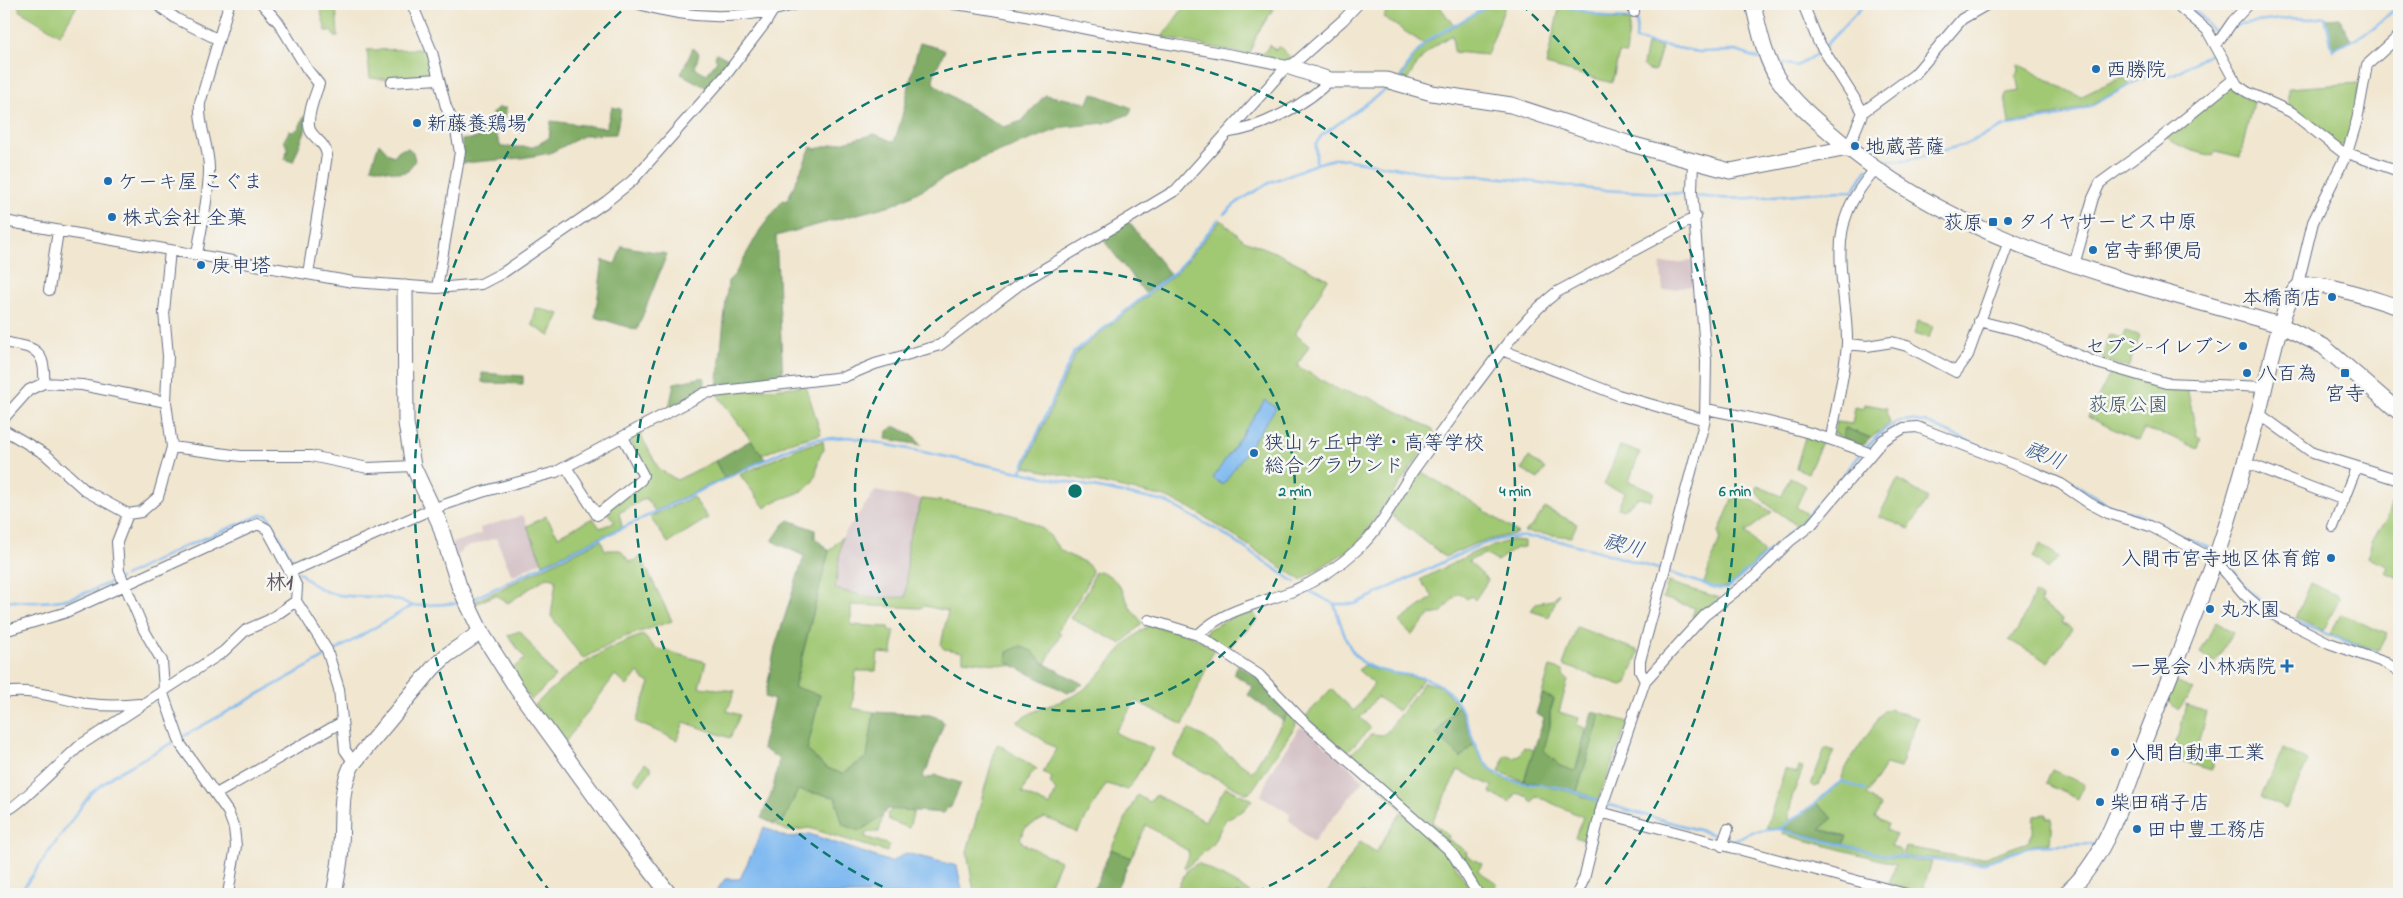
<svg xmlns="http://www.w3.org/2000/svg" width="2403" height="898" viewBox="0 0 2403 898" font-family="'Indie Flower','Klee One',sans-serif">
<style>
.industrial{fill:#d2bec3}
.green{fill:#a1c873;stroke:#5e7c68}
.forest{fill:#80ac65;stroke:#4e6e62}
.water{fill:#7fb9f0;stroke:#4d74a7}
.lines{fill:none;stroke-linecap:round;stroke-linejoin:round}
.stream{stroke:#7fb9f0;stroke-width:2.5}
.street-casing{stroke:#666f86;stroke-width:12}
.secondary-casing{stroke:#666f86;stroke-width:17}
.street{stroke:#fff;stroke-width:10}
.secondary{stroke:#fff;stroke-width:15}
.ring{fill:none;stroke:#0f766e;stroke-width:2.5;stroke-dasharray:9 6}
.poi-dot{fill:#1f6fb2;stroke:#f6f6f2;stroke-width:2}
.labels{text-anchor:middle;stroke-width:5;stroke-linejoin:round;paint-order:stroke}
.poi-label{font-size:20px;fill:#1b2f5e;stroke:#f6f6f2;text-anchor:start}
.park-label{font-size:20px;fill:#3c5563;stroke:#f6f6f2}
.water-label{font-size:21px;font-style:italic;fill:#39588a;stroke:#f6f6f2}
.neighbourhood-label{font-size:21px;font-weight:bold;fill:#625763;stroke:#f6f6f2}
.centre{fill:#0f766e;stroke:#f6f6f2;stroke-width:2.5}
.ring-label{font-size:15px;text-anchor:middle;font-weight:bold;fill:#0f766e;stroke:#f6f6f2;stroke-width:5;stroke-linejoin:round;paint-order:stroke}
</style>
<rect width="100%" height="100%" fill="#f6f6f2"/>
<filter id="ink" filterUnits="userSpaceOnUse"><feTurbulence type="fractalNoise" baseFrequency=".02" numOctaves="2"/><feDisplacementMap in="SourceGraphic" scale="10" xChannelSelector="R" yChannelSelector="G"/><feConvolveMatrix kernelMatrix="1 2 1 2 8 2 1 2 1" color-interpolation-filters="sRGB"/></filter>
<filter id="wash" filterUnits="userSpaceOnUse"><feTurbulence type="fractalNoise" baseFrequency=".0096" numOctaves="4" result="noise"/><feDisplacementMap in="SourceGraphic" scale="20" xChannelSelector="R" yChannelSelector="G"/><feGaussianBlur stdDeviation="1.12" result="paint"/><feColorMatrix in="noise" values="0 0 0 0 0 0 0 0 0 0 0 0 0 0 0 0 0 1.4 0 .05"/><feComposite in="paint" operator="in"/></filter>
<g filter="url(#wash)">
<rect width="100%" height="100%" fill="#f1e6cf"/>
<path class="industrial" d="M1692,261L1696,285L1663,291L1660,264Z
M875,491L922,499L909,542L906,597L874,598L835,589L842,537Z
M523,515L542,561L512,576L496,538L464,548L456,558L452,543L481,534L480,528Z
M1304,727L1364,780L1313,842L1289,820L1290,814L1261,796L1270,773L1299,728Z"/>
<path class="green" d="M18,4H78L60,35L20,11Z
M321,4H336L338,37H335L331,31H326L320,9Z
M1186,4H1258L1274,8L1257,34L1249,55L1162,37Z
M1392,4H1438L1454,26L1424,44L1383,17Z
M1493,4H1506L1487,55L1454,52L1452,35C1429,48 1420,58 1407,81L1400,77L1412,58L1428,41Z
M1560,5L1610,19L1630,21L1626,54L1619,53L1612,83L1546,65Z
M1647,44L1662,47L1655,71L1648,70L1643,65Z
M1270,45L1275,50L1279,46L1292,59L1289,62L1260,57Z
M427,49L433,71L430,74L394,80L370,78L367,50Z
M2018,64L2080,97L2123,76L2131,84L2092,104L2064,113L2009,124L2005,96L2007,93L2020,91L2018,80L2015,77L2019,71Z
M2359,83L2353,119L2346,146L2337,145L2288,108V88Z
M2226,87C2235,88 2244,98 2253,102L2240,157L2216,151L2213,156C2196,152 2179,148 2165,136Z
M1221,220L1244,240L1277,253L1328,279L1295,334L1309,346L1297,366L1339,390L1368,397L1433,429L1434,435L1360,540L1352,548L1301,580L1194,510L1165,497L1025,467L1076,353L1177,272Z
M536,308L560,314L550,336L532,325Z
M1918,321L1933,326L1929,338L1914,334Z
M2126,331L2140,336L2128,368L2102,359L2109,334L2123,339Z
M2111,372L2187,387L2197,436L2201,438L2198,449L2167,435L2144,429L2138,441L2088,417Z
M806,386L821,434L789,443L762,455L716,393Z
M1865,404L1887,408L1886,412L1890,423L1871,438L1846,428L1842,438L1834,433L1836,422L1852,424L1855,407L1864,409Z
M639,432L659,469L677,480L715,461L724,478L655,511L646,498L619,513L622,527L543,564L527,526L546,516L558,536L593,518L600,528L615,522L606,511L642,484L629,437Z
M1806,434L1823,440L1808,473L1796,468Z
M823,441L824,450C814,459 821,474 810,485C797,498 778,496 765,508L740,475L798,448Z
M1620,446L1640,452L1629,481L1654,492L1651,500L1638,498L1623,510L1618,508L1625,492L1604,485Z
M1529,457L1545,469L1538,479L1522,470Z
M1420,471L1469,500L1518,533L1477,543L1445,557L1389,513L1416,472Z
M1790,477L1806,486L1796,507L1808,514L1796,526C1784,513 1764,507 1756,491L1757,486L1782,496Z
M1898,479L1928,498L1909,529L1879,516Z
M2399,486V578L2385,572L2388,565L2368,557L2372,541L2388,516Z
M1736,490L1772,512L1746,532L1764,553C1755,562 1736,586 1724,588C1717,589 1709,585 1704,583L1720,538L1719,532Z
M693,497L708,518L668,543L650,517Z
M922,499C958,503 1015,509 1044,530C1053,537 1055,547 1065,553C1072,558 1091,562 1092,571L1086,587L1057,632L1061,634L1045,664L1039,657L1006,662L1012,664L1010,666L963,660V652L944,649L941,645L948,611L924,606L920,608L851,605V625L889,627V630L894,631L892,654L878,653L876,671H856L852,708L874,712L867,757L842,774L825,767L807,750L820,695L794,688L829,551L842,537L835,589L874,598L906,597L908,542Z
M1545,508L1577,524L1571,537L1524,532L1533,525Z
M601,540L605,550H620L630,562L641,557L672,621L622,638L583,659L551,616L556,581L554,578L547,577L508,603L496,595L475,604L474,602Z
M1511,540L1525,541V547L1516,548L1497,561L1485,554L1468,561L1488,580L1475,600L1471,596L1467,599L1460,593L1456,595L1441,613L1430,615L1412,635L1399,622L1433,597L1420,580L1475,552Z
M2040,544L2059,557L2048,569L2033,557Z
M1100,571C1119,579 1122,590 1130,607C1133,613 1139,617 1142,623L1122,644L1070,618L1089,589L1094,573Z
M1668,582L1720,598L1694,618L1692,616L1695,608L1663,598Z
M2311,583L2338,596L2339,600L2323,631L2296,618Z
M1559,593L1549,617L1531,611L1536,603L1552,600Z
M2035,593L2041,598L2040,603L2063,619L2062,623L2072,629L2048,662L2009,640L2018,629Z
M1251,608L1258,620L1237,638L1228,650L1207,635V630Z
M2341,614L2387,634L2378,651L2330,634Z
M2216,622L2233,632L2215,663L2200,653Z
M1150,625L1191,635L1214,649L1183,725L1136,701L1115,732C1127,740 1140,742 1153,749L1128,790L1106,784L1077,833L1059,823L1045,818L1025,828L1020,839L1024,844L1060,861L1047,890L1030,894L974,892L967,852L996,747L998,744L1037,769L1030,775L1022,793L1050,806L1056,791L1050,782L1052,778L1043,772L1056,749L1017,722C1036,706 1064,704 1083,690C1107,671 1122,640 1150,625Z
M1577,627L1639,651L1627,683L1621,685L1563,665Z
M520,631L555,677L531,700L510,670L525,659L508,635Z
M643,635L655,648L706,662L699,687L735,691L727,711L740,715L730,738L684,722L677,740L636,722L650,683L643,679L638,672L627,686L615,675L563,745L535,705C568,672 598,650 643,635Z
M1365,665L1373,669L1423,679L1398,711L1377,697L1360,718L1371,728L1348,751L1344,752L1305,717L1331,689L1354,711L1374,684L1358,670Z
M1550,667L1564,671L1563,675L1568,680L1559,712L1579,718L1577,725L1586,728L1576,769L1574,771L1560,766L1543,750L1550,726V712L1554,700L1542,694Z
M2174,681L2193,690L2178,710L2167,700Z
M1424,682L1441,686L1458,705L1436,734L1471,746L1475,745C1481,759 1487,769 1501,777L1568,791L1598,802L1588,842L1575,837L1583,817L1536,796L1532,803L1528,797L1516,793L1510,803L1490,793L1492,786L1458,770L1432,822L1449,836L1448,839L1467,852L1466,855L1482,864L1478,871L1497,883L1492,894H1482L1469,876L1351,759L1352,753L1371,734L1382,735L1387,732Z
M2186,704L2206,712L2197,749L2209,753L2207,758L2214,760L2211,770L2169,757L2179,736Z
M1888,709L1918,718L1902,758L1904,759L1900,768L1886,764L1866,795L1881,806L1875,817L1888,824L1886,830L1896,835L1891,845L1901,851L1900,856L1881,854L1843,844L1847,836L1820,829L1832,818L1816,803L1841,782C1842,767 1873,727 1884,711Z
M1288,713L1295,719L1296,725L1251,792L1245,793L1173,756L1189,729L1206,738L1252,772Z
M1601,714L1628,722L1598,800L1577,791Z
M1524,747L1534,750L1524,781L1499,772L1505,755L1514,758L1520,754Z
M1825,748L1835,751L1819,785L1815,787L1811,785Z
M2283,749L2308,761L2286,809L2261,797Z
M645,763L652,769L640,785L634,779Z
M1799,767L1803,768L1792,797L1788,823L1779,828L1766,829L1785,769L1797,773Z
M2052,770L2084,784L2078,799L2046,784Z
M1226,787L1252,800L1244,810L1226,819L1212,845L1186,868L1184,867L1189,856L1188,851L1146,825L1131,858L1111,849L1137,795L1149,802L1156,795L1205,821Z
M797,790L835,797L843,825L860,831L883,814L879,832H867L865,837L890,845L887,852L809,828L788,831L772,823L784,820Z
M893,809L914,810L909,828L889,820L887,814Z
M1401,812L1446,852L1474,894L1327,893L1360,842L1376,852Z
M2046,814L2047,818H2052L2050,843L2032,845L1982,862L1902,856L1906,847L1967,858H1982L2028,842L2033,833L2034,815Z
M1783,831L1883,856L1932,862L1921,894L1889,884L1896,864L1782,834Z
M1198,863L1250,892L1237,894H1174L1187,870Z"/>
<path class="forest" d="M2340,18L2351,40L2332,49L2325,19Z
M920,43L945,50C941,61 933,71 933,83L961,103L1004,127L1022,121L1045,95L1088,103L1092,93L1132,108L1130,114L1105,123L1064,127L982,158L895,204L776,236L783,379L717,389L728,281L735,274L760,230L783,200L787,201L811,147L816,149L875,134L894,142C906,110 909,76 920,43Z
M693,48L699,53L695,68L707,74L717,60L715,57L716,53L730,60L707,88L681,74Z
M612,107L621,109L616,134L585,135L550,153L522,158L462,163V140L478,138L477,132L493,126L492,113L497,108H506L505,123L494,129L501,147H533L549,138L551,121L606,128Z
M304,116L306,117L305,131L293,162L284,159L288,149L284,141L289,131L293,132L299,128Z
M379,143L389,154L394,156L399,150L408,148L413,152L415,160L408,171L400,173L371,167Z
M1128,221L1170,274L1145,293L1101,237Z
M622,246L667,254L637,330L595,317L603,260L615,264Z
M482,373L523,376V384L485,383L482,382Z
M704,377V392L669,409L674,383Z
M894,426L913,435L921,445L886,439L887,432Z
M1845,428L1871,438L1862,447L1842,438Z
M751,440L765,459L724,478L715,461Z
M789,520L815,530V538L829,551L794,687L820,695L807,750L825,767L842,774L867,757L874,712L930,715L941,719L944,723L927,769L923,775L925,779L936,775L961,783L951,807L947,808L944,813L887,809L882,816L860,831L843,825L835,797L798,790L784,820L772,823L761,818L773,789L779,759L762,748L774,700L765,697L775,647L804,556L772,541L783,525Z
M1020,646L1032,651L1043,663L1083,684L1068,693L1006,662L1007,652Z
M1238,665L1257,677L1288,713L1283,721L1248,695L1253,687L1234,674Z
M1542,694L1554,699L1550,712V726L1544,750L1560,766L1574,771L1576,769L1592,712L1601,714L1577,791L1524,781L1544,718L1536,714Z
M1458,705L1475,745L1471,746L1461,758L1436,734Z
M1816,803L1833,818L1820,829L1847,837L1843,844L1779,828Z
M1111,849L1131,858L1114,894H1092Z"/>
<path class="water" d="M1265,400L1276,408L1223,485L1213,478Z
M764,827L788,838L809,834L891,862L906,853L957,866L963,894H714L725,879H740Z"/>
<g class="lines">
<path class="stream" d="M1557,4L1610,18L1630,19
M2185,4L2201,16L2215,33
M1637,21L1636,40L1699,52L1736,51L1760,59
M2233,28L2240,24L2290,18L2312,19L2325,17L2333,50L2373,29L2399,5
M1825,46L1865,4
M1776,62L1797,66L1819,53
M1401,78L1413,57L1428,40L1492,4
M1874,161L1908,160L1963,145L2005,126L2066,115L2093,105L2150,74L2168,76L2174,74L2214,51
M1316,163V144L1321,136L1388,88
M1697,196C1749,204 1801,190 1853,191L1867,169
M1224,214L1239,201L1271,182L1316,164L1337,158L1442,175L1486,176L1600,190L1687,194
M1867,447L1885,429L1897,422L1907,420L1925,422L1979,446L2045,469L2064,477L2107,504L2142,516L2211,549
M1021,471L1074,352L1176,271L1219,219
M2224,557C2235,572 2246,590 2261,601C2300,631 2357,640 2399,665
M299,572C336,613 373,585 413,606
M1667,572L1719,589H1727L1805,519L1861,454
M125,576L181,548L261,515H267L269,518L296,567
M1309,591L1334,604H1355L1477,546C1489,542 1501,538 1515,537C1557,534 1620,559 1662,570
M473,599L792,447L817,439L850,437L1166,502L1221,532L1295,582
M4,600C58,606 71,600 120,578
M1334,604C1341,622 1345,646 1359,659C1383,682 1425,665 1452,695C1473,719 1470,758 1499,775C1519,787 1547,783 1569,790C1580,793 1590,798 1601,802
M330,654L406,609L413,606L461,603
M182,737L325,657
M1606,804L1723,837
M1779,829L1812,806L1841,781L1866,790
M1729,839L1734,840L1751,832L1778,829L1883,855L1970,864L1983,863L2033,846L2093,844
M19,894L91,793L114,775L177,740"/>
</g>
</g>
<g filter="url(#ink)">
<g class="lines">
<defs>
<path id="street" d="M156,4L177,19L217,39
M262,4L279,23L307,69L319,84C315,96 304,121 311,132C317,141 325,143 327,155L308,274
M412,4L432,52L446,107L455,126L460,152L437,288
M639,4C691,20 745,20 797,4
M953,4C1008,10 1063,25 1118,35C1175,46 1233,53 1290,67L1343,20L1358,4
M1803,4L1818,41L1863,112
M2176,4L2207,30L2237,85L2247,92L2291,112L2346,155
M1634,12V4
M2217,44L2233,21L2249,4
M392,82L438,79
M1230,132C1261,128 1309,103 1330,80
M1848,148L1863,112L1915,74L1962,19L1988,4
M2347,153L2399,171
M4,221L353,282L437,288L481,284L504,272L607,201L632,181L725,76L766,22L772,12
M197,255C201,227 209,197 209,169C209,146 198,125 200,103L229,4
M2074,265L2093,198L2100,183L2155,143L2234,79
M2297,288L2313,222L2347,153L2357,120L2367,65L2399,36
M49,290L58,231
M1979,321L2023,332L2097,363L2166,383L2265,387
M4,342C34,348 46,348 44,383
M1847,344L1867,346L1892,342L1907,346L1956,372L1968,355L2009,241
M1502,350L1618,395L1705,420
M1706,409C1765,420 1815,432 1871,454
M2258,413L2313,453L2399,480
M4,418L29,390L44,383L82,385L166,402
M4,430L45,454L86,491L128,514L141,512L158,497L172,447L166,402L168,356L164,312L170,250
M1831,438C1836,408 1845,373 1847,344C1848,300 1831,252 1848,211C1854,195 1865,182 1875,169
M172,447L241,456H311L368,468L413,466
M2244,462L2344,500
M566,467L597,515L641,480L643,475L623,437
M128,514L117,542L119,571L144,630L162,661L164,689
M2333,527L2356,468
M1149,620L1198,635L1259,675L1302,720L1447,848L1454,856L1478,894
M4,631L64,613L258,524L267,529L290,572
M1198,635C1224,609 1259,604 1293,591C1316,581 1341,565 1359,548C1382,527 1396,496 1413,471C1432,444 1452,418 1471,391C1498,356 1522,319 1557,292L1696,217
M1645,681L1705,615L1755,576L1790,541L1811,525L1883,440L1904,428L1917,427L2036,473L2061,484L2089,503L2108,513L2150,526L2177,540L2215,560L2245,595L2260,608L2329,643L2386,663L2399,671
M162,691L181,745L228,812L234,828L236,846L228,894
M4,693C32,688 61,699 88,704C105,706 122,706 139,704
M354,763L345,750L339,689L327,650L296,601L297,587L290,572L432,509L482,492L556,472L705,393L844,377L875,364L940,345L1024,281L1176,190L1287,66
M216,794L342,722
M4,811C14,812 68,755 82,744L223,652L246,630L269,620L296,601
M1600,812L1906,894
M1722,846L1728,829
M1577,894L1584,879L1602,806L1645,681L1640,671V661L1705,420L1706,361L1692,191L1693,161"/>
<path id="secondary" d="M1753,4C1759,28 1764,57 1778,79C1793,101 1813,118 1833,135C1957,245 2125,280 2280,325L2323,346L2399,412
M1290,67L1330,80H1386L1432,93L1511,105L1627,143L1730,171L1848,148
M405,288L406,423L413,466L439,522L459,586L481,632L517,689L615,824L669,894
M334,894C337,878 341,861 341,844C343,815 339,792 352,765L433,668L447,655L481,632
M2065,894C2109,857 2125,791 2145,739C2168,680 2193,621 2214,562C2232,514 2244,464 2258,415C2265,390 2281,303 2297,288C2310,275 2380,302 2399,307"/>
</defs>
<use href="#street" class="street-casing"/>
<use href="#secondary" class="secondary-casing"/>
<use href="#street" class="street"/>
<use href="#secondary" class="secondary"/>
</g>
</g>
<g class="ring">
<circle cx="1075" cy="491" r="220"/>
<path d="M896 893A440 440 0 1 1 1254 893"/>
<path d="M551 893A660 660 0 0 1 629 4M1521 4A660 660 0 0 1 1599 893"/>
</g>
<g class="poi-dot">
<circle cx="2096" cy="69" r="5"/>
<circle cx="417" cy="123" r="5"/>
<circle cx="1855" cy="146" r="5"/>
<circle cx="108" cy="181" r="5"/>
<circle cx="112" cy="217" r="5"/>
<circle cx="2008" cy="221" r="5"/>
<rect x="1988" y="217" width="10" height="10" rx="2.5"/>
<circle cx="2093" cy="250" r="5"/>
<circle cx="201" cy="265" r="5"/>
<circle cx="2332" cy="297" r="5"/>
<circle cx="2243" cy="346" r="5"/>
<circle cx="2247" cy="373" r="5"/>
<rect x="2340" y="368" width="10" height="10" rx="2.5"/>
<circle cx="1254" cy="453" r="5"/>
<circle cx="2331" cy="558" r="5"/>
<circle cx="2210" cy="609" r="5"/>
<path d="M2284.5 658.5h5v5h5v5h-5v5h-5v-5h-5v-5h5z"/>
<circle cx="2115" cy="752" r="5"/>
<circle cx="2100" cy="802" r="5"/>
<circle cx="2137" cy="829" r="5"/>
</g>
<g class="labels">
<g class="poi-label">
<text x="2106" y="76">西勝院</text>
<text x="427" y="130">新藤養鶏場</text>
<text x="1865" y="153">地蔵菩薩</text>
<text x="118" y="188">ケーキ屋 こぐま</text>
<text x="122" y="224">株式会社 全菓</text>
<text x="2018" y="228">タイヤサービス中原</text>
<text x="1983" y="229" text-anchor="end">荻原</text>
<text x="2103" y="257">宮寺郵便局</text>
<text x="211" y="272">庚申塔</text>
<text x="2322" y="304" text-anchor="end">本橋商店</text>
<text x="2233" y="353" text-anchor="end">セブン-イレブン</text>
<text x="2257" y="380">八百為</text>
<text x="2345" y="400" text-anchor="middle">宮寺</text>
<text x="1264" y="449">狭山ヶ丘中学・高等学校<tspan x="1264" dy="23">総合グラウンド</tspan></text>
<text x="2321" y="565" text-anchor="end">入間市宮寺地区体育館</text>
<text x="2220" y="616">丸水園</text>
<text x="2276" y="673" text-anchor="end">一晃会 小林病院</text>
<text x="2125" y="759">入間自動車工業</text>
<text x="2110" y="809">柴田硝子店</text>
<text x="2147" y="836">田中豊工務店</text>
</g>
<g class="park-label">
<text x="2128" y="411">荻原公園</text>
</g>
<g class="water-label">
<text transform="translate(2045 455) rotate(23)" y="7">禊川</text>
<text transform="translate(1624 545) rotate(16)" y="7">禊川</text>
</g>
<g class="neighbourhood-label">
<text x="279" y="589">林1</text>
</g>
</g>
<circle cx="1075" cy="491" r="8" class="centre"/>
<g class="ring-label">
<text x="1295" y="496">2 min</text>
<text x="1515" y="496">4 min</text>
<text x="1735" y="496">6 min</text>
</g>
<rect width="2403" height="898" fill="none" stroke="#f6f6f2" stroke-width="20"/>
</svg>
